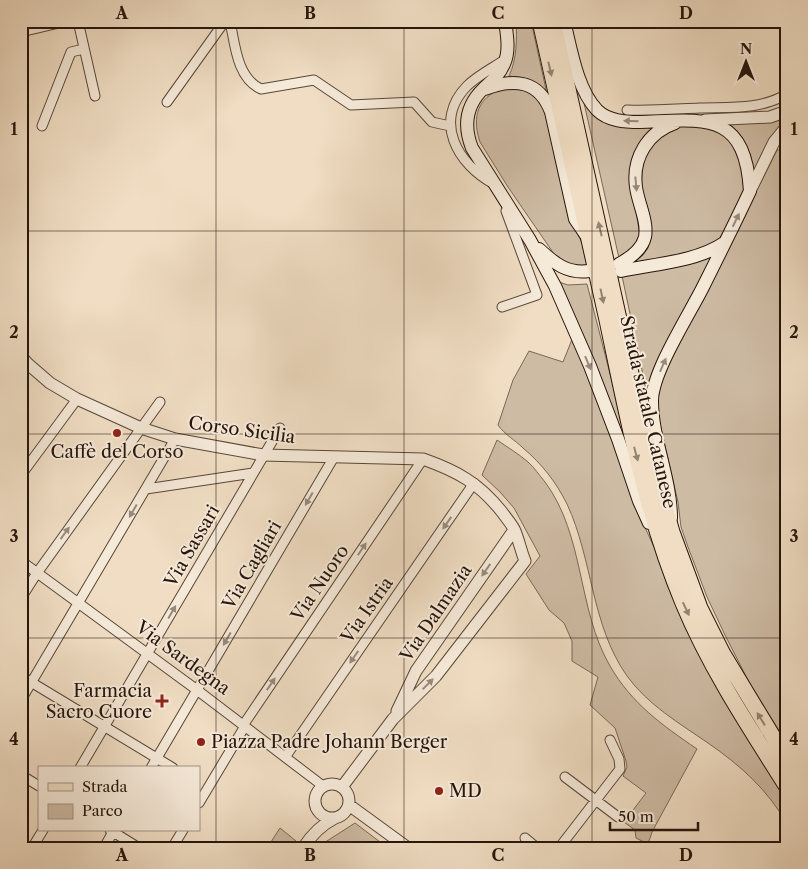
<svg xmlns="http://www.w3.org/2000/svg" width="808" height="869" viewBox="0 0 808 869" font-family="'Libre Caslon Text',serif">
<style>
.green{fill:#cebba4;stroke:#7a6858}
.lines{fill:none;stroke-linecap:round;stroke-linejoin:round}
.minor-casing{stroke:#58473a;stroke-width:11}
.tertiary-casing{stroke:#58473a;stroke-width:13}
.secondary-casing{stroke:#26150c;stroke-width:14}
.primary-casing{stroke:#26150c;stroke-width:17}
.minor{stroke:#f5e9d8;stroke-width:9}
.tertiary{stroke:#f5e9d8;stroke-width:11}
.secondary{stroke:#f5e9d8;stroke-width:12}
.primary{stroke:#f0ddc3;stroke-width:15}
.oneway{fill:#958371}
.oneway2{fill:#988a7c}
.grid{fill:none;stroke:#26150c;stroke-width:1;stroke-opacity:0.55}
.poi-dot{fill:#8f2418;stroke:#f5e9d8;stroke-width:2}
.labels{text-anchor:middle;stroke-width:4;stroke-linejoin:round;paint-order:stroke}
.street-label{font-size:18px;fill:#26150c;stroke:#f5e9d8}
.poi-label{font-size:18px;fill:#26150c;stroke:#f5e9d8;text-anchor:start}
.neatline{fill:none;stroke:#26150c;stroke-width:2}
.grid-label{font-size:16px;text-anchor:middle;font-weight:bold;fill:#26150c}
</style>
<rect width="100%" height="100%" fill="#f0ddc3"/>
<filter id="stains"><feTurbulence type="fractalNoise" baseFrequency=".004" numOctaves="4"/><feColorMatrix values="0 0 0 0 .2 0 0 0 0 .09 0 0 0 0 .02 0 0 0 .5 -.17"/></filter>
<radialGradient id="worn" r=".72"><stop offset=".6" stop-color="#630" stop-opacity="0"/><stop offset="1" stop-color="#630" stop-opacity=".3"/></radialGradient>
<path class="green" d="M516,21H531L547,94L529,79L509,76C517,59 517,39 516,21Z
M521,87L532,92L547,113L571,221L582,243L588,268L562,263L554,254L508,187L480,142C473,121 475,101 497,91C504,88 513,88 521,87Z
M584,103C609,129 617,128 652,127V130L643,139L640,234C635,246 629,251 619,258Z
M787,117V120L777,132L753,177C750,150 746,143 727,124L769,122Z
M681,126L711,128L722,134L732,143L739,152L744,189L740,200L720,238L710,245L700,250L629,265L643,255L648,248L650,232L640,184L644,154L659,138Z
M787,149V743L750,684L725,635L707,597L688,547L681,527L678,502L657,411L660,382L777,150Z
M713,256L649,403L622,276Z
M559,282L568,285L587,284L628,444L626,445Z
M573,337L586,368L642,521L726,703L787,802V824C768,790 740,765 708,743C679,723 648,705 627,676C591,625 593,560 567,504C556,482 542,464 523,448C515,440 505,435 498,425L513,380L529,351L563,362Z
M497,440C507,447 519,454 528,462C534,467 539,475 545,482C585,536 577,609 610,666C632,704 662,725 697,749L652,832L648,844L636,838L635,830L624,822L646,793L623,776L627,767L626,761L615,728L590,705L598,677L572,661V641L564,623L549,610L526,574L540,556L514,508L500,492L482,475Z
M355,823L388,848H316Z
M280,828L296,841L291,848H267Z"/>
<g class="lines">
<defs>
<path id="minor" d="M78,21L95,96
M230,21C235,45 237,78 261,89L314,80L351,105L414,102L432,122L450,126
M167,102L225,21
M627,110C652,111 676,109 700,108C730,107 760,110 787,94
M42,126L71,52L84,49
M494,184C457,164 433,121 467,86C478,75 493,68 506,59
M502,307L537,295L506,211L510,207
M21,373L28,364
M21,475L77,399
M146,489L253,473
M21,561L197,690L323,786
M21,598L37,573L160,402
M21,676L173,768
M21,700L175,439
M244,724L423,459
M286,756L474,483
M80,768L280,428
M151,768L334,457
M21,775L39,786
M565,777L618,817
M199,803L245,726
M110,830L139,848
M525,838L537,848
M32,848L43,830
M104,848L114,830
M172,848L183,830
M559,848L620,769L619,759L610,740"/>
<path id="tertiary" d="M21,31L63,21
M705,120L770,117L787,111
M750,191L774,142L787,126
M21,356L28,364L50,383L77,399L141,428L175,439L263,455L423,459C457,471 479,483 502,512C506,518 512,524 515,531C519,541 521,551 525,561L436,676L393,719L342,787
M397,711L416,671L514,530
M315 801a17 17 0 1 1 34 0a17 17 0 1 1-34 0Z
M349,805L408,848
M303,848C312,834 321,825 335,818"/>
<path id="secondary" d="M505,21C507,35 510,51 504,64C500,74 492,81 484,88C466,105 463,125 472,148L530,240L555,286L590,366L618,439L639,501L649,523
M564,21C571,49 577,89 597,110C608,121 625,122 640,122C704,120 745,110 750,191C735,223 719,255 703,287C689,315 652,372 652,401C652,439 671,479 671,518
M485,89C514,78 539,80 551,112L575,219L586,235
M539,249C554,263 567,274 589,271
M619,264C630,258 642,250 645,237C648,221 638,203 636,187C632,158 648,132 675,123
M621,271C653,264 696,262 724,243"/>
<path id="primary" d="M540,21C562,121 585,220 607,320C627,415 645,512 683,603C710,668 749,727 787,787
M553,21L646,441L672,532L700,608L723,654L787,760"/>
</defs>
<use href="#minor" class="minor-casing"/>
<use href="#tertiary" class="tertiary-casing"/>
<use href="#secondary" class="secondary-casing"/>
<use href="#primary" class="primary-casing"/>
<use href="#minor" class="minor"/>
<use href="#tertiary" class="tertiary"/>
<use href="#secondary" class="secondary"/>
<use href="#primary" class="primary"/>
</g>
<defs><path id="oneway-solid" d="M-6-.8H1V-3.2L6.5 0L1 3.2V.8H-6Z" transform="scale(1.25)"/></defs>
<g class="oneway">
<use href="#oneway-solid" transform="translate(550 69) rotate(77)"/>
<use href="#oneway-solid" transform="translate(600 229) rotate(-103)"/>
<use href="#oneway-solid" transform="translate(602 296) rotate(78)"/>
<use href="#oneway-solid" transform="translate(636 454) rotate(75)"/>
<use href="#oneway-solid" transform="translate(686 609) rotate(65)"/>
<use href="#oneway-solid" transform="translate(761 719) rotate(-122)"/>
</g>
<g class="oneway2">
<use href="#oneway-solid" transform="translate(631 121) rotate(-178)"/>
<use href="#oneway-solid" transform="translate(636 184) rotate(85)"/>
<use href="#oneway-solid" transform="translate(736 220) rotate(-64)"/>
<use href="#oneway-solid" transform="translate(588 363) rotate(67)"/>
<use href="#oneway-solid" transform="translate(663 365) rotate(-66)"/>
<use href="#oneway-solid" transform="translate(309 499) rotate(120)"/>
<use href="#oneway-solid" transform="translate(133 511) rotate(120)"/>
<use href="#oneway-solid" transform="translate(447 523) rotate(125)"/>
<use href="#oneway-solid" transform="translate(65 533) rotate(-54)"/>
<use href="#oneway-solid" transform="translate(362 549) rotate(-56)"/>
<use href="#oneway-solid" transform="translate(486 570) rotate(125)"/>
<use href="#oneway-solid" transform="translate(172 612) rotate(-60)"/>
<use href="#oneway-solid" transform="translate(227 639) rotate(120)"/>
<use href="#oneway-solid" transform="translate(354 657) rotate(125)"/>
<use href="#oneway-solid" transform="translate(271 684) rotate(-56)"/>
<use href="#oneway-solid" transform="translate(428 684) rotate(-45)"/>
</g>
<path class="grid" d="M216,21V848M404,21V848M592,21V848M21,231H787M21,434H787M21,638H787"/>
<g class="poi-dot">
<circle cx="117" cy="433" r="5"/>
<path d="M159.5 693.5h5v5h5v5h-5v5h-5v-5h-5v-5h5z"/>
<circle cx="201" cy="742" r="5"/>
<circle cx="439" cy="791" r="5"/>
</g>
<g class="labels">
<g class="street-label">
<text transform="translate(648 412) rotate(77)" y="6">Strada statale Catanese</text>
<text transform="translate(242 430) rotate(8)" y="6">Corso Sicilia</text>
<text transform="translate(192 546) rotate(-60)" y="6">Via Sassari</text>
<text transform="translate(252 565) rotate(-60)" y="6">Via Cagliari</text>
<text transform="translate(320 583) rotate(-56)" y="6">Via Nuoro</text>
<text transform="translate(367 610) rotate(-55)" y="6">Via Istria</text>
<text transform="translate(436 613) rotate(-56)" y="6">Via Dalmazia</text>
<text transform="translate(183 658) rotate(36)" y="6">Via Sardegna</text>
</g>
<g class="poi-label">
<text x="117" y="458" text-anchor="middle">Caffè del Corso</text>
<text x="152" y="697" text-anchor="end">Farmacia<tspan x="152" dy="21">Sacro Cuore</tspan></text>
<text x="211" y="748">Piazza Padre Johann Berger</text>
<text x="449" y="797">MD</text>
</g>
</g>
<rect width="808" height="869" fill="none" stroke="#f0ddc3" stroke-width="55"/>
<rect x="38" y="766" width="162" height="65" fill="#f5e9d8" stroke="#a29486"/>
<rect x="48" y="783" width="25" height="8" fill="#f0ddc3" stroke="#a29486"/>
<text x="82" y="792" font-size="15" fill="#26150c">Strada</text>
<rect x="48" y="804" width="25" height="15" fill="#cebba4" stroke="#a29486"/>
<text x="82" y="816" font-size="15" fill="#26150c">Parco</text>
<g transform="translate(746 62)" stroke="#f5e9d8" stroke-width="4" paint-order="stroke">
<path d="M0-4L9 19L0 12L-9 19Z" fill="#26150c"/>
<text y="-8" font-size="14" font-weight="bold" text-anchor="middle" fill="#26150c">N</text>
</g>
<path d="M610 822v8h88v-8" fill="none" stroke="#26150c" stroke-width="2.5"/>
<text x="618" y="822" font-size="15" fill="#26150c" stroke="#f5e9d8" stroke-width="4" paint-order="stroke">50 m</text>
<rect x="28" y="28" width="752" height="814" class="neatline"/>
<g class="grid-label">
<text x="122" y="19">A</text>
<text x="310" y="19">B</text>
<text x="498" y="19">C</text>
<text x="686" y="19">D</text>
<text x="14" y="135">1</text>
<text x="794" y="135">1</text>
<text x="14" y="338">2</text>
<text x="794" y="338">2</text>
<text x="14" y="542">3</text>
<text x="794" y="542">3</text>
<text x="14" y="745">4</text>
<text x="794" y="745">4</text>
<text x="122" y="861">A</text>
<text x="310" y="861">B</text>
<text x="498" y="861">C</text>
<text x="686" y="861">D</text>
</g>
<rect width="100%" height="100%" filter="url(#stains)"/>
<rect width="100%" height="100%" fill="url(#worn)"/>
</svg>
